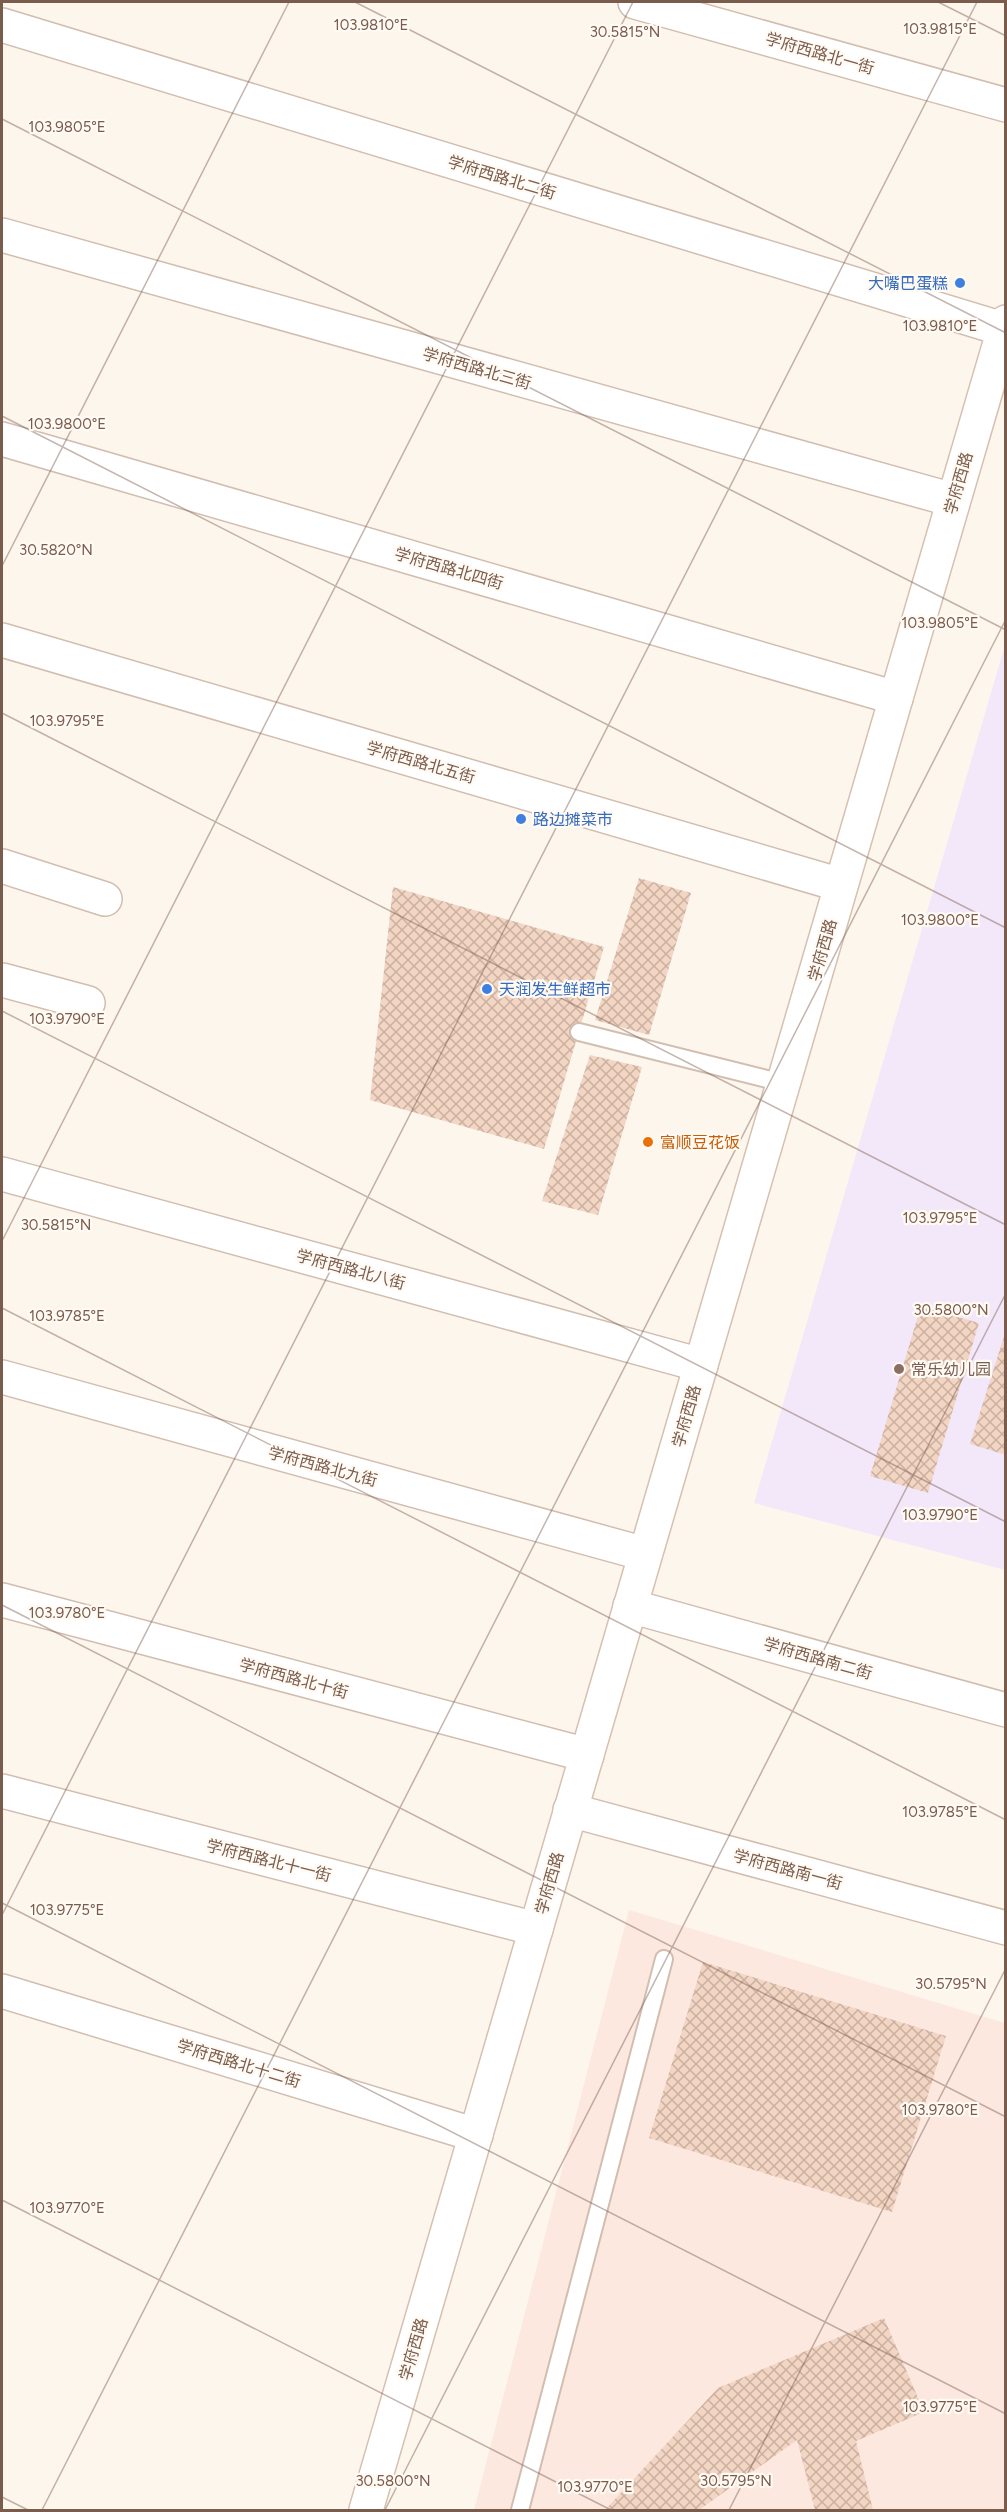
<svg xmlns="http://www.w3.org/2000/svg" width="1007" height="2512" viewBox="0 0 1007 2512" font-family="Figtree,'Noto Sans SC',sans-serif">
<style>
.commercial{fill:#fde8e0}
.education{fill:#f3e8fa}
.building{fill:url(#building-cross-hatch)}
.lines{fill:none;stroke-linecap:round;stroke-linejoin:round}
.lane-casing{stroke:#d1beb0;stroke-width:20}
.street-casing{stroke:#d1beb0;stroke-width:36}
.secondary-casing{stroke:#d6c0b0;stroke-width:36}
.lane{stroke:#fff;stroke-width:16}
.street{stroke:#fff;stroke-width:33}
.secondary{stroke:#fff;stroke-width:33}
.ticks{fill:none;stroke:#7a5c4d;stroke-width:1.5;stroke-opacity:0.45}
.shop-dot{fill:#3f7fe0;stroke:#fffaf3;stroke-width:2}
.food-dot{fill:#e8710a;stroke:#fffaf3;stroke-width:2}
.education-dot{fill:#8d6e63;stroke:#fffaf3;stroke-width:2}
.labels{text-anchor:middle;stroke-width:4.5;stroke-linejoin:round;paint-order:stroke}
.street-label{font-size:16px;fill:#7a5c4d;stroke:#fffaf3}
.shop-label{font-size:16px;fill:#366cbe;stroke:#fffaf3;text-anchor:start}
.food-label{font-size:16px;fill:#c56008;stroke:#fffaf3;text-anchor:start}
.education-label{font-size:16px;fill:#785e54;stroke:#fffaf3;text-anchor:start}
.ticks-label{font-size:15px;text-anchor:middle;fill:#7a5c4d;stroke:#fffaf3;stroke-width:4.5;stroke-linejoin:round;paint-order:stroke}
</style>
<defs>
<pattern id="building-cross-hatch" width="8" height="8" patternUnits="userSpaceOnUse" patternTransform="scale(1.5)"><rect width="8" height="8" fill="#f3d5c3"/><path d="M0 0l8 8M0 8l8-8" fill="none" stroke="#cab0a1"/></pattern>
</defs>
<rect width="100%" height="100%" fill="#fdf6ec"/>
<path class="commercial" d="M629,1910L1005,2023V2510H474Z"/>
<path class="education" d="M1005,645V1570L754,1503Z"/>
<path class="building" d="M639,878L691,893L649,1035L595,1020Z
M393,887L604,947L544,1149L370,1100Z
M590,1055L642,1067L598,1215L542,1201Z
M921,1306L979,1323L928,1493L870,1476Z
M1006,1330V1455L970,1444Z
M703,1962L946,2036L892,2212L649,2138Z
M884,2318L924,2412L856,2441L873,2510H815L797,2440L699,2510H605L718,2388Z"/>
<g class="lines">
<defs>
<path id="lane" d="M579,1032L783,1083
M520,2510L664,1959"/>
<path id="street" d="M635,2L1006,105
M2,25L1003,329
M2,235L953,500
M2,439L896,698
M2,640L841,885
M2,866L105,899
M2,980L88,1003
M2,1174L701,1365
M2,1377L645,1554
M2,1600L587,1755
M630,1606L1006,1710
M2,1791L536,1929
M570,1810L1006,1928
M2,1991L476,2135"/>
<path id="secondary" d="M366,2510L1006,322"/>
</defs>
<use href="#lane" class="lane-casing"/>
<use href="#street" class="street-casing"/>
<use href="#secondary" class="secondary-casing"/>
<use href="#lane" class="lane"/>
<use href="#street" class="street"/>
<use href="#secondary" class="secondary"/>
</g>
<path class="ticks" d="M355,2L1006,333M938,2L1006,36M2,119L1006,630M2,416L1006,928M2,566L289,2M2,713L1006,1225M2,1011L1006,1522M2,1241L633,2M2,1308L1006,1820M2,1605L1006,2117M2,1903L1006,2414M2,1915L977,2M2,2200L611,2510M2,2497L28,2510M42,2510L1006,619M385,2510L1006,1293M729,2510L1006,1968"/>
<g class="shop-dot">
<circle cx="960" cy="283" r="6"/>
<circle cx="521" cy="819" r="6"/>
<circle cx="487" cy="989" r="6"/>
</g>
<circle class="food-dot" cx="648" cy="1142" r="6"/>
<circle class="education-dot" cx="899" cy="1369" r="6"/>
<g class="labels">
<g class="street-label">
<text transform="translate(820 53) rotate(16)" y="6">学府西路北一街</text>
<text transform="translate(502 177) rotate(17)" y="6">学府西路北二街</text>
<text transform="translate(477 368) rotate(16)" y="6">学府西路北三街</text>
<text transform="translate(958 483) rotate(-74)" y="6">学府西路</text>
<text transform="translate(449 568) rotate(16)" y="6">学府西路北四街</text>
<text transform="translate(421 762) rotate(16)" y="6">学府西路北五街</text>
<text transform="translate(822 950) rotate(-74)" y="6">学府西路</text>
<text transform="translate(351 1269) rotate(15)" y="6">学府西路北八街</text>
<text transform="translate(686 1416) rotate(-74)" y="6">学府西路</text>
<text transform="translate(323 1466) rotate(15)" y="6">学府西路北九街</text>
<text transform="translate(818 1658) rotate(16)" y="6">学府西路南二街</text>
<text transform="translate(294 1678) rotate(15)" y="6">学府西路北十街</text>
<text transform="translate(269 1860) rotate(14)" y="6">学府西路北十一街</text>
<text transform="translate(788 1869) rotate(15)" y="6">学府西路南一街</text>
<text transform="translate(549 1883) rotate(-74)" y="6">学府西路</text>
<text transform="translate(239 2063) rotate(17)" y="6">学府西路北十二街</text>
<text transform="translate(413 2349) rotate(-74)" y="6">学府西路</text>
</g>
<g class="shop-label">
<text x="948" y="289" text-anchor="end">大嘴巴蛋糕</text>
<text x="533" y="825">路边摊菜市</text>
<text x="499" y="995">天润发生鲜超市</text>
</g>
<g class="food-label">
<text x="660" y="1148">富顺豆花饭</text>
</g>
<g class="education-label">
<text x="911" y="1375">常乐幼儿园</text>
</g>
</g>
<g class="ticks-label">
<text x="371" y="30">103.9810°E</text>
<text x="940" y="34">103.9815°E</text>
<text x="625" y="37">30.5815°N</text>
<text x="67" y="132">103.9805°E</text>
<text x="940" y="331">103.9810°E</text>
<text x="67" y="429">103.9800°E</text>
<text x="56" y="555">30.5820°N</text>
<text x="940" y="628">103.9805°E</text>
<text x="67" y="726">103.9795°E</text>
<text x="940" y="925">103.9800°E</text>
<text x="67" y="1024">103.9790°E</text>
<text x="940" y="1223">103.9795°E</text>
<text x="56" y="1230">30.5815°N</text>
<text x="951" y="1315">30.5800°N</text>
<text x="67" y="1321">103.9785°E</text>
<text x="940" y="1520">103.9790°E</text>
<text x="67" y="1618">103.9780°E</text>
<text x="940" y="1817">103.9785°E</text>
<text x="67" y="1915">103.9775°E</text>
<text x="951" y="1989">30.5795°N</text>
<text x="940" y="2115">103.9780°E</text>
<text x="67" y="2213">103.9770°E</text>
<text x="940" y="2412">103.9775°E</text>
<text x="393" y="2486">30.5800°N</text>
<text x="736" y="2486">30.5795°N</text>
<text x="595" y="2492">103.9770°E</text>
</g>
<rect width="1007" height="2512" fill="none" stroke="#7a5c4d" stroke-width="6"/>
</svg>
